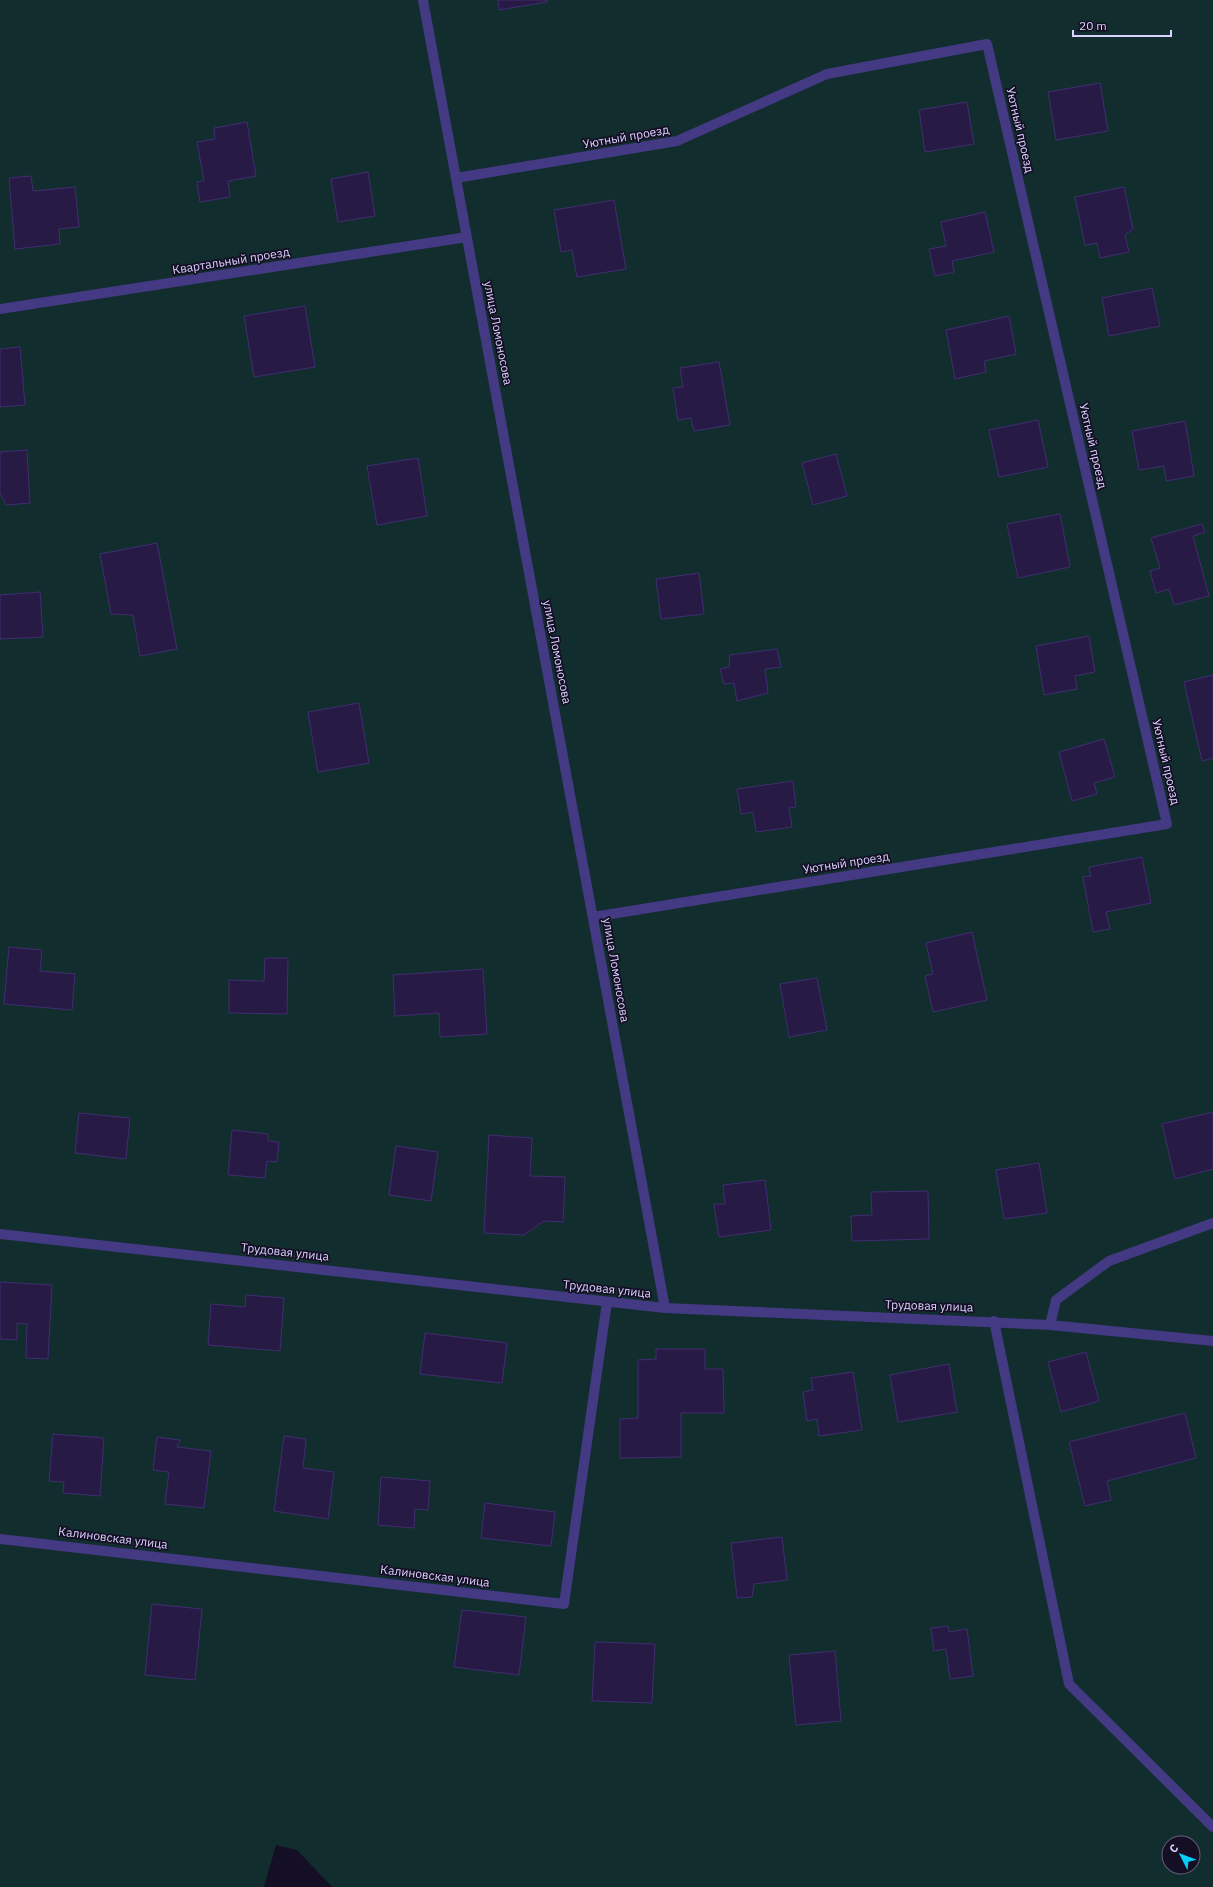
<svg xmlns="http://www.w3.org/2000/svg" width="1213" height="1887" viewBox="0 0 1213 1887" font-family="'IBM Plex Sans',sans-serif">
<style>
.green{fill:#122d2e;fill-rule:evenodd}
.building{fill:#271b45;stroke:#402d71}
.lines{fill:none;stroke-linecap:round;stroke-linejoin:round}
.minor{stroke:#433a83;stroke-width:10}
.labels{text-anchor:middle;stroke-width:3.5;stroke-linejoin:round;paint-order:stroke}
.street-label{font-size:12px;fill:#dbd2ff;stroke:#140f24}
</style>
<rect width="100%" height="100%" fill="#140f24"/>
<path class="green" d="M0,0H1213V1887H332L297,1850L276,1845L264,1887H0ZM1169,1843H1193V1867H1169Z"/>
<path class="building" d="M498,0H547V2L499,10Z
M1100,83L1108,131L1056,140L1048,92Z
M967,102L974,144L925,152L919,110Z
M247,122L256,176L228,181L230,197L200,202L197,182L204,181L197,142L215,139L214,128Z
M368,172L375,216L338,222L331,179Z
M31,176L33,191L75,187L79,227L59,229L60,244L15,249L9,178Z
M1124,187L1133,229L1125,235L1129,252L1100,258L1097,243L1085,245L1075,197Z
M614,200L626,269L577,277L572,250L561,252L554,210Z
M985,212L994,252L952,261L954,272L935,276L929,249L946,246L941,222Z
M1152,288L1160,326L1109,336L1102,298Z
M305,306L315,367L254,377L244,316Z
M1009,316L1016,354L984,361L986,372L955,379L946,330Z
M20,347L25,405L0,407V349Z
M719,362L730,425L694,431L691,418L678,420L673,388L683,387L680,368Z
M1038,420L1048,467L999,477L989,430Z
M1185,421L1194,476L1166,481L1164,466L1139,470L1132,431Z
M27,450L30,503L6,505L0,493V452Z
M836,454L847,496L813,505L802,463Z
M418,458L427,516L377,525L367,466Z
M1060,514L1070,567L1018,578L1007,524Z
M1202,524L1205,532L1193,536L1209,596L1174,605L1169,589L1156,593L1150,571L1160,568L1151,538Z
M157,543L177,649L140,656L133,615L111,614L100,554Z
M699,573L704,614L661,619L656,579Z
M40,592L43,637L0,639V595Z
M1089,636L1095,672L1075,676L1077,689L1044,695L1036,646Z
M777,649L781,667L765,669L768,693L737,701L734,683L724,684L720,669L729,667L730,655Z
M1213,675V758L1202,761L1184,682Z
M359,703L369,763L318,772L308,712Z
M1104,739L1115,777L1094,783L1097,794L1072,801L1059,752Z
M793,781L796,807L789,808L792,827L756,832L753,812L741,814L737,789Z
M1142,857L1151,903L1106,912L1110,929L1093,932L1083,877L1091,876L1089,867Z
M972,932L987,1000L933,1012L925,976L933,974L926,943Z
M9,947L42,950L40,971L75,974L72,1010L4,1004Z
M265,958H288L287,1014L229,1013V980L264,981Z
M483,969L487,1034L440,1037L439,1013L395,1016L393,975Z
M817,978L827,1030L789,1037L780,984Z
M1213,1112V1169L1175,1179L1162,1124Z
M79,1113L130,1118L126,1159L75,1153Z
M232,1130L268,1134V1141L279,1142L277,1162L267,1161L265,1178L228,1175Z
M489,1135L532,1138L530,1176L565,1177L563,1222L544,1221L524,1235L484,1233Z
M396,1146L438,1152L431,1201L389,1195Z
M1039,1163L1047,1213L1004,1219L996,1170Z
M765,1180L771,1230L719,1237L714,1204H725L723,1185Z
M928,1191L929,1239L852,1241L851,1216L872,1215L871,1192Z
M0,1282L52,1285L48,1359L26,1358L27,1324L17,1323V1340L0,1339Z
M246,1295L284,1298L280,1351L208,1345L211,1304L245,1307Z
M425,1333L507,1343L502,1383L420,1374Z
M656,1349H705V1369H723L724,1413H681V1457L620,1458V1419L638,1418V1360L656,1359Z
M1086,1352L1099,1401L1061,1412L1048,1362Z
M949,1364L957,1412L898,1422L890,1375Z
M853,1372L862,1430L819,1436L817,1419L807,1421L803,1392L813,1390L811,1378Z
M1185,1413L1196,1458L1107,1481L1111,1500L1085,1506L1069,1442Z
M53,1434L104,1438L100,1496L63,1493L64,1482L49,1481Z
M284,1436L306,1439L303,1468L334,1472L328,1519L274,1511Z
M157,1437L180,1440L177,1447L211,1451L204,1508L165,1504L169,1472L153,1470Z
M381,1477L430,1481L428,1510L415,1509L414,1528L378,1525Z
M485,1503L555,1512L551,1546L481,1538Z
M782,1537L787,1580L754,1584L752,1597L737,1598L731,1543Z
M152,1604L202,1609L195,1680L145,1675Z
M462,1610L526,1617L519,1675L454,1667Z
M948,1626L949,1632L967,1629L973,1676L950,1679L946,1649L934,1651L931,1628Z
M595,1642L655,1644L652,1703L592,1701Z
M835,1651L841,1721L796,1725L789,1655Z"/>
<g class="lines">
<path class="minor" d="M423,0L665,1308
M456,178L677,141L827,74L987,44L1167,824L593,917
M0,309L467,237
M0,1234L665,1308L1050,1325L1213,1341
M994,1321L1069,1684L1213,1827
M1050,1325L1056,1300L1109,1261L1213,1223
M0,1539L564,1604L607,1302"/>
</g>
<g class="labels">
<g class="street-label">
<text transform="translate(1020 130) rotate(77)" y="4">Уютный проезд</text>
<text transform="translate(626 137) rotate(-10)" y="4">Уютный проезд</text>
<text transform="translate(231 261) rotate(-9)" y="4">Квартальный проезд</text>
<text transform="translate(498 333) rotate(79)" y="4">улица Ломоносова</text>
<text transform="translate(1093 446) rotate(77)" y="4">Уютный проезд</text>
<text transform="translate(557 652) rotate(79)" y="4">улица Ломоносова</text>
<text transform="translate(1166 762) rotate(77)" y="4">Уютный проезд</text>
<text transform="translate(846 863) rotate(-9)" y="4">Уютный проезд</text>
<text transform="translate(616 970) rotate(80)" y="4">улица Ломоносова</text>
<text transform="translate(285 1252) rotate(6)" y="4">Трудовая улица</text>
<text transform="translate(607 1289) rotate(6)" y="4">Трудовая улица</text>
<text transform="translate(929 1306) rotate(2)" y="4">Трудовая улица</text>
<text transform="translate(113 1538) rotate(7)" y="4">Калиновская улица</text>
<text transform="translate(435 1576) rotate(7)" y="4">Калиновская улица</text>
</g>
</g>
<g transform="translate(1181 1855) rotate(312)"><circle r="19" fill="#140f24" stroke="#645d7c"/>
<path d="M0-3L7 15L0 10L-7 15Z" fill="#03cefa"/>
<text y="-6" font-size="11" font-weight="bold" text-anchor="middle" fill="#dbd2ff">С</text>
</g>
<path d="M1073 30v6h98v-6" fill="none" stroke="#dbd2ff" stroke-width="2"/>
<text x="1079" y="30" font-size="12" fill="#dbd2ff" stroke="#140f24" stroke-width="3" paint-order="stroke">20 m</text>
</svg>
